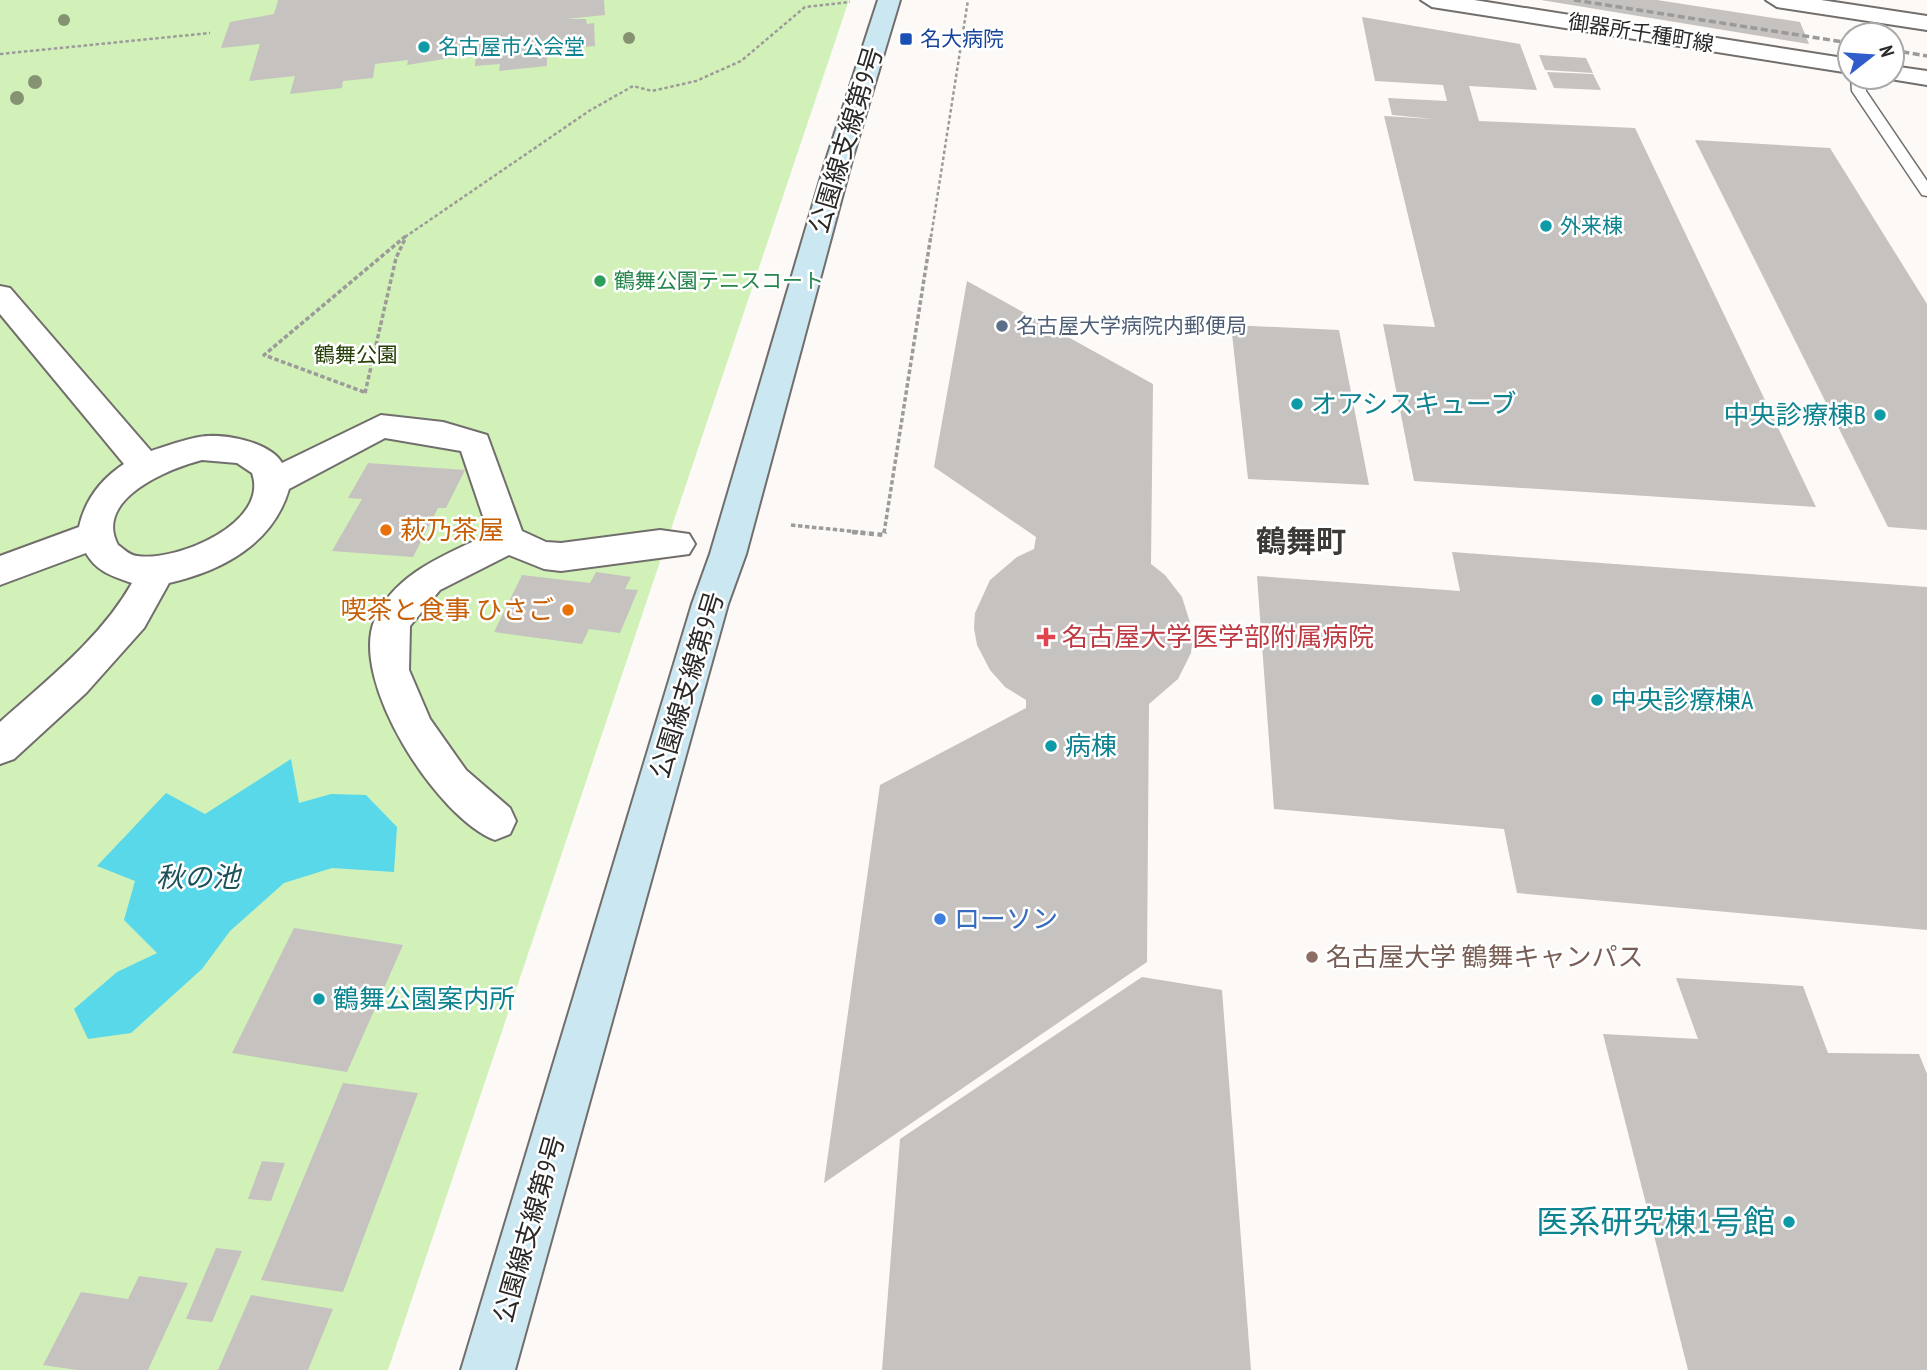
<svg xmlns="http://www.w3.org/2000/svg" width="1927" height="1370" viewBox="0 0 1927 1370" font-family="'PT Sans Narrow','Noto Sans JP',sans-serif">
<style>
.green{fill:#d1f1b9}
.water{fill:#59d8e9}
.building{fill:#c6c2c0}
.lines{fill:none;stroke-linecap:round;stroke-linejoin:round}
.lane-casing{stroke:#716e6b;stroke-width:3}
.street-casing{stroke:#716e6b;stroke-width:4}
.secondary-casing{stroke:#716e6b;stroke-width:4}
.path-far2{stroke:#9d9b99;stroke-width:2.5;stroke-dasharray:3.5 2.5;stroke-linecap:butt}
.path-far1{stroke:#9d9b99;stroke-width:3.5;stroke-dasharray:4.5 2.5;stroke-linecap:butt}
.path{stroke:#9d9b99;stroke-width:4.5;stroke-dasharray:5 3.5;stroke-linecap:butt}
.lane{fill:#fff;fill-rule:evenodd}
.street{fill:#fff;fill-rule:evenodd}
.secondary{fill:#cae7f2;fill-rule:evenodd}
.rail{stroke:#9c9a98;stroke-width:3.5;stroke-dasharray:7 3.5;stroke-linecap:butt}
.tree{fill:#869372}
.transit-dot{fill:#1a4fb4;stroke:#fff;stroke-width:2.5}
.culture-dot{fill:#0f9aa8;stroke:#fff;stroke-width:2.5}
.leisure-dot{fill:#2e9e5b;stroke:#fff;stroke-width:2.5}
.service-dot{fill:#5c6f8a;stroke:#fff;stroke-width:2.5}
.food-dot{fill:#e8710a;stroke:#fff;stroke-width:2.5}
.health-dot{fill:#e0444e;stroke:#fff;stroke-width:2.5}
.shop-dot{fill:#3f7fe0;stroke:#fff;stroke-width:2.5}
.education-dot{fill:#8d6e63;stroke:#fff;stroke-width:2.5}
.labels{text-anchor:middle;stroke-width:5;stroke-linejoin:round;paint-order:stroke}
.far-street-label{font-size:21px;fill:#2a2928;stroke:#fff}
.far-transit-label{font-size:21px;fill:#164399;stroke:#fff;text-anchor:start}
.far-culture-label{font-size:21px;fill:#0d838f;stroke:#fff;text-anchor:start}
.far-leisure-label{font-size:21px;fill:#27864d;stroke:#fff;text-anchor:start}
.far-service-label{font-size:21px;fill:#4e5e75;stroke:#fff;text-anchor:start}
.far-park-label{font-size:21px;fill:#253f06;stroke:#fff}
.street-label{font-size:26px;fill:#2a2928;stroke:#fff}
.culture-label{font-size:26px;fill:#0d838f;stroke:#fff;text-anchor:start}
.food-label{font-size:26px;fill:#c56008;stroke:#fff;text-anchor:start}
.health-label{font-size:26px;fill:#be3a42;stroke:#fff;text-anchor:start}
.shop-label{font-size:26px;fill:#366cbe;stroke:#fff;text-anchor:start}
.education-label{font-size:26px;fill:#785e54;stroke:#fff;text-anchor:start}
.water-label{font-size:28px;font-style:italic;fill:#1c5259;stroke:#fff}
.quarter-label{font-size:30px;font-weight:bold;fill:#3c3937;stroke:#fff}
.near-culture-label{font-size:32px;fill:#0d838f;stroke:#fff;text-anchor:end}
</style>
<rect width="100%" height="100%" fill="#fcf9f6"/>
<path class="green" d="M0,0H849L388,1370H0Z"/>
<path class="water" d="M291,759L299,803L331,794L366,795L397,827L394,872L332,868L284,883L230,931L202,969L131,1033L88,1039L74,1009L117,972L157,953L124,920L135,881L97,866L166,793L205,814Z"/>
<path class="building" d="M278,0H604L605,15L566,19H586L587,24L594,23L595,46L547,51V66L499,71L500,64L475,66L476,54L407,65L408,60L375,64L373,78L343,81L342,88L290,94L295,76L249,81L260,44L221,48L230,22L274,14Z
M1541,0H1657L1800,22L1809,44Z
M1362,17L1520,44L1537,90L1469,86L1479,121L1635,128L1816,507L1414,481L1383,324L1435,327L1384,116L1434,119L1392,115L1388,98L1447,101L1443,85L1375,81Z
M1539,55L1586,58L1593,73L1545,70Z
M1547,72L1593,74L1601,90L1554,88Z
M1695,140L1830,148L1927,304V530L1888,527Z
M967,281L1153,384L1151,564L1165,575L1182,597L1193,632L1191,653L1178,679L1149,704L1147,962L824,1183L880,785L1026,708V700L1005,687L990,670L977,645L974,628L975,613L990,580L1017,557L1034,549L1036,537L934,467Z
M1231,325L1339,330L1369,485L1248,479Z
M368,463L465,470L446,508H438L413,557L332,551L362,499L348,498Z
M1452,552L1927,587V930L1517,893L1504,829L1274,809L1257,576L1460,591Z
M596,572L631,577L625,589L638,590L620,633L589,629L582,644L494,632L522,575L590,583Z
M294,928L403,945L347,1072L232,1053Z
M1142,977L1222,990L1251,1370H882L900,1139Z
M1676,978L1803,986L1828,1053L1919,1054L1927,1074V1370H1688L1603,1034L1698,1039Z
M343,1083L418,1093L343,1292L261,1280Z
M262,1161L285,1163L271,1201L248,1199Z
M216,1248L242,1251L212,1322L186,1319Z
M139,1276L188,1283L148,1370H77L43,1365L81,1292L128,1299Z
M251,1295L333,1309L308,1370H218Z"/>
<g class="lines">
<defs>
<path id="lane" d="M1851,77H1865L1866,91L1927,181V196L1922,195L1852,91Z"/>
<path id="street" d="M1421,0H1474L1850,59V73L1432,7Z
M1766,0H1821L1927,16V30L1777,7Z
M1892,66L1927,71V85L1884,78L1892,77Z
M0,286L10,288L151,451C166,446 183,440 199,437C222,433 269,441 282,463L381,415L443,422L487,435L522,531L546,542L561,543L660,530L689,534L695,544L689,554L561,571L544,569L509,555L440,590L410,626L409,670L430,719L466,770L510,808L516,821L510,834L495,840C437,818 348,680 375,619C396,572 446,555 489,534L461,451L385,438L289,489C273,544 222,571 169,583L144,628L86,693L14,759L0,764V722C47,680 101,638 132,583C112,576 97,572 86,553L0,585V556L79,527C85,500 101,479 124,464L0,314ZM202,460L237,463L252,473C270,523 177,562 137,556C129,555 124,549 118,545C93,499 170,468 202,460Z"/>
<path id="secondary" d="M878,0H900L852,160L746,554L728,604L515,1370H461L692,604L710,554L826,160Z"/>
</defs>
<use href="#lane" class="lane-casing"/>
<use href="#street" class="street-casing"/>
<use href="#secondary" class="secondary-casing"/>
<path class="path-far2" d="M0,54L210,33
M405,237L589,111L633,86L652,91L696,81L741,61L805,7L850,2
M931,237L968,0"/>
<path class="path-far1" d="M364,392L264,355L407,235
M365,393L396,258L405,239
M791,525L868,533
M884,533L931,235"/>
<path class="path" d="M852,532L884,535L885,532"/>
<use href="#lane" class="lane"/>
<use href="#street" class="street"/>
<use href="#secondary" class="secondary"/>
<path class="rail" d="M1574,0L1850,43
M1892,50L1927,56"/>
</g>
<g class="tree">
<circle cx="64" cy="20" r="6"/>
<circle cx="629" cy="38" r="6"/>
<circle cx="35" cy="82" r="7"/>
<circle cx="17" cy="98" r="7"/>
</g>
<rect class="transit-dot" x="899" y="32" width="14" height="14" rx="3.5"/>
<g class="culture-dot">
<circle cx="424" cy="47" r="7"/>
<circle cx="1546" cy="226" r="7"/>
<circle cx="1297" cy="404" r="7"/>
<circle cx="1880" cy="415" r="7"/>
<circle cx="1597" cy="700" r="7"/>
<circle cx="1051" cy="746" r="7"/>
<circle cx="319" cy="999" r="7"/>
<circle cx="1789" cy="1222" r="7"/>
</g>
<circle class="leisure-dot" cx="600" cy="281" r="7"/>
<circle class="service-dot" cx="1002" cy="326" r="7"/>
<g class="food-dot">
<circle cx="386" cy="530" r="7"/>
<circle cx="568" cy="610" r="7"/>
</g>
<path class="health-dot" d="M1042.5 626.5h7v7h7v7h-7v7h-7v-7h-7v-7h7z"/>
<circle class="shop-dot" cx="940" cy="919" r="7"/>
<circle class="education-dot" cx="1312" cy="957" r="7"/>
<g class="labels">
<g class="far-street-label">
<text transform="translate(1641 33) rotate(9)" y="7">御器所千種町線</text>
</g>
<g class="far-transit-label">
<text x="920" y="46">名大病院</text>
</g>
<g class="far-culture-label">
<text x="438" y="54">名古屋市公会堂</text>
<text x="1560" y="233">外来棟</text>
</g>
<g class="far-leisure-label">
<text x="614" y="288">鶴舞公園テニスコート</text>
</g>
<g class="far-service-label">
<text x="1016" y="333">名古屋大学病院内郵便局</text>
</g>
<g class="far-park-label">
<text x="356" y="362">鶴舞公園</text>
</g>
<g class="street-label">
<text transform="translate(846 140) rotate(-73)" y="9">公園線支線第9号</text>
<text transform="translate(687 685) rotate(-73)" y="9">公園線支線第9号</text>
<text transform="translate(529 1229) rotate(-74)" y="9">公園線支線第9号</text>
</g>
<g class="culture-label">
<text x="1311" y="413">オアシスキューブ</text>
<text x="1866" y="424" text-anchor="end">中央診療棟B</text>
<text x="1611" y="709">中央診療棟A</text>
<text x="1065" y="755">病棟</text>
<text x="333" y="1008">鶴舞公園案内所</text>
</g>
<g class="food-label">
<text x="400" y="539">萩乃茶屋</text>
<text x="554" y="619" text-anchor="end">喫茶と食事 ひさご</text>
</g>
<g class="health-label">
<text x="1062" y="646">名古屋大学医学部附属病院</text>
</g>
<g class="shop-label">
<text x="954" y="928">ローソン</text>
</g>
<g class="education-label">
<text x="1326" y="966">名古屋大学 鶴舞キャンパス</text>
</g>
<g class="water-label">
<text x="198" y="887">秋の池</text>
</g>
<g class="quarter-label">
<text x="1301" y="552">鶴舞町</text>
</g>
<g class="near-culture-label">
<text x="1775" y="1233">医系研究棟1号館</text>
</g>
</g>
<g transform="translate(1871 56) rotate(73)"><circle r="33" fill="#ffffff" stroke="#aaa9a9" stroke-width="2"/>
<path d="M0-5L12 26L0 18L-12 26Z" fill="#315ccb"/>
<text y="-10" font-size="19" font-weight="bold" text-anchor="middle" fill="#2a2928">N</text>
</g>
</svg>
